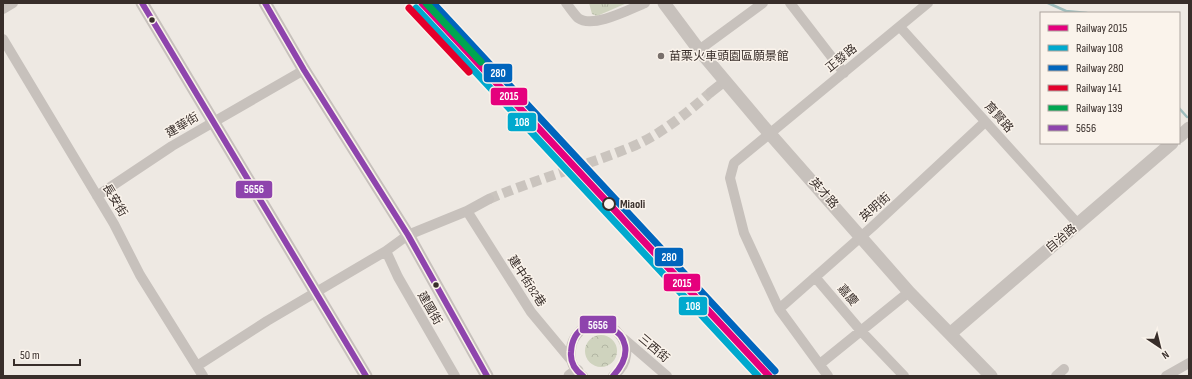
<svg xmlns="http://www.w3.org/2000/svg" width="1192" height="379" viewBox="0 0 1192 379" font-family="'Sofia Sans Condensed','Noto Sans TC',sans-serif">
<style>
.grass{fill:url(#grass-tufts)}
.park{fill:url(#park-crowns)}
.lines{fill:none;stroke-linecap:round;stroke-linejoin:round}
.stream{stroke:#a0bebe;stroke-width:2.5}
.minor-tunnel{stroke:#cac4be;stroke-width:10;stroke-dasharray:10 5;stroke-linecap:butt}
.minor{stroke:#c7c1bc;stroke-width:10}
.tertiary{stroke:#c7c1bc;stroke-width:13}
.rail{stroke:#afaaa6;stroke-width:2.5;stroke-dasharray:1 3;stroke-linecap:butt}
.bus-1-casing{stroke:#faf3eb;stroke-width:9}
.bus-1{stroke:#8e44ad;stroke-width:6}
.rail-1-casing{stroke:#faf3eb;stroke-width:10}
.rail-2-casing{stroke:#faf3eb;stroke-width:10}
.rail-3-casing{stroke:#faf3eb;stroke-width:10}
.rail-4-casing{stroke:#faf3eb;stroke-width:10}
.rail-5-casing{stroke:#faf3eb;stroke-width:10}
.rail-1{stroke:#e5007d;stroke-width:7}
.rail-2{stroke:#00a9ce;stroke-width:7}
.rail-3{stroke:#0065bd;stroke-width:7}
.rail-4{stroke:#e4002b;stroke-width:7}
.rail-5{stroke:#00a651;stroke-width:7}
.bus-dot{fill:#382e2a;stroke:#faf3eb;stroke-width:1.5}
.poi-dot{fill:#786f6b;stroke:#faf3eb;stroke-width:1.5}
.stop-dot{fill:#faf3eb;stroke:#382e2a;stroke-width:2}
.labels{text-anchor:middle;stroke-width:3;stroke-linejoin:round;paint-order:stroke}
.poi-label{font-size:12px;fill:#382e2a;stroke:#faf3eb;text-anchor:start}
.street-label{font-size:12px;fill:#382e2a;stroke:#faf3eb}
.stop-label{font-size:12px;font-weight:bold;fill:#382e2a;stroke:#faf3eb;text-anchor:start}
.line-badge{stroke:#faf3eb;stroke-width:1.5}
.badge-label{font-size:11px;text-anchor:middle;font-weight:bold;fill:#fff}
</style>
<defs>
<pattern id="grass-tufts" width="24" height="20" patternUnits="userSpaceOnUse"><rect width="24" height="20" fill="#cfd3be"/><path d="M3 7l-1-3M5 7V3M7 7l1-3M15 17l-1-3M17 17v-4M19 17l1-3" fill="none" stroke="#b2b5a3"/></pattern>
<pattern id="park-crowns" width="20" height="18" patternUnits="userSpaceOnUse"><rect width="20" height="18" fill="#cfd3be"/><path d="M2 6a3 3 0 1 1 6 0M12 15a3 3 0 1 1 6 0" fill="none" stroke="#b2b5a3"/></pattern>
</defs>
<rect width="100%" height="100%" fill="#eee9e3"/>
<path class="grass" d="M589,3H627L597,16L592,14Z"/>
<path class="park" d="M585 351a16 16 0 1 1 32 0a16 16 0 1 1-32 0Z"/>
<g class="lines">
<path class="stream" d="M1048,3L1066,11L1087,13
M1179,108L1187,117"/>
<path class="minor-tunnel" d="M489,199C537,179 588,165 636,145C664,132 688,112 711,92"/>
<path class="minor" d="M566,3C570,8 574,14 578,18C593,29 630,9 645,3
M790,3L844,73
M3,9L13,3
M900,27L1078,224
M3,39L114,224L140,275L203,376
M699,50L763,3
M711,92L725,81
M97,196L172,146L304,70
M467,211L531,312L571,360
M386,251L398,277L455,376
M815,277L861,331L904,376
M779,309L872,227L985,122
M624,339L667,376
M820,364L909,292
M197,366L267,321L386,251L408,235L467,211L489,199
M583,376C574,371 569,360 571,350C571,342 575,336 580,331C608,306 647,351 613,376
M828,376L779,309L744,233L730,178L734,163L928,3
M1056,376L1064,369
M1166,376L1189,363"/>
<path class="tertiary" d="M142,3L366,376
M265,3L304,70L408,235L487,376
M664,3L699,50L763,126L909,292L991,376
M1179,137L1189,128
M951,333L1172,143
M570,376L577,371"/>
<path class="rail" d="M475,67L762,376"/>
<defs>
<path id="bus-1" d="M142,3L366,376
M265,3L304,70L408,235L487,376
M583,376C575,370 570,362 571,352C574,300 656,330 613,376"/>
</defs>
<use href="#bus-1" class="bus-1-casing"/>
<use href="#bus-1" class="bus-1"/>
<defs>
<path id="rail-1" d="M422,3L769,376"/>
<path id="rail-2" d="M416,8L758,376"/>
<path id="rail-3" d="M433,3L775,371"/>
<path id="rail-4" d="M409,8L469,72"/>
<path id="rail-5" d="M426,3L481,62"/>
</defs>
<use href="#rail-1" class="rail-1-casing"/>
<use href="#rail-2" class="rail-2-casing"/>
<use href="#rail-3" class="rail-3-casing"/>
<use href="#rail-4" class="rail-4-casing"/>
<use href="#rail-5" class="rail-5-casing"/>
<use href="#rail-1" class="rail-1"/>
<use href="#rail-2" class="rail-2"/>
<use href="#rail-3" class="rail-3"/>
<use href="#rail-4" class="rail-4"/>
<use href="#rail-5" class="rail-5"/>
</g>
<g class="bus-dot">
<circle cx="152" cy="20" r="3.5"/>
<circle cx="436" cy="285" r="3.5"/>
</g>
<circle class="poi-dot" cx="661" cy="56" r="4"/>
<circle class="stop-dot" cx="609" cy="204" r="6"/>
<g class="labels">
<g class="poi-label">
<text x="669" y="60">苗栗火車頭園區願景館</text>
</g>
<g class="street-label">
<text transform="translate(841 58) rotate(-39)" y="4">正發路</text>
<text transform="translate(999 117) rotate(48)" y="4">育賢路</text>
<text transform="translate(182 125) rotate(-31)" y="4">建華街</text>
<text transform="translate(824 193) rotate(48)" y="4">英才路</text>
<text transform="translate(115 200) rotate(59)" y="4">長安街</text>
<text transform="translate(875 207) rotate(-42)" y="4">英明街</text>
<text transform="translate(1061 238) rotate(-40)" y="4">自治路</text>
<text transform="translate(527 281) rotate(57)" y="4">建中街82巷</text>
<text transform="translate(848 295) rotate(50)" y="4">嘉慶</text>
<text transform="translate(430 308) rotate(60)" y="4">建國街</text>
<text transform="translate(654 348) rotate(40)" y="4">三西街</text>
</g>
<g class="stop-label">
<text x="620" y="208">Miaoli</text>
</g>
</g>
<g class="line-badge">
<rect x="483" y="63" width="30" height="20" rx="4" fill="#0065bd"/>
<rect x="490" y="87" width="38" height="19" rx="4" fill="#e5007d"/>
<rect x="507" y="112" width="30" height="20" rx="4" fill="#00a9ce"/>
<rect x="235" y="180" width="38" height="19" rx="4" fill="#8e44ad"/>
<rect x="654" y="247" width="30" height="20" rx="4" fill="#0065bd"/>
<rect x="663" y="273" width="38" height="19" rx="4" fill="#e5007d"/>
<rect x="678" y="296" width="30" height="20" rx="4" fill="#00a9ce"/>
<rect x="579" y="315" width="38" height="19" rx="4" fill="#8e44ad"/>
</g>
<g class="badge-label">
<text x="498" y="77">280</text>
<text x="509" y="100">2015</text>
<text x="522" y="126">108</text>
<text x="254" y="193">5656</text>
<text x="669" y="261">280</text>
<text x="682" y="287">2015</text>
<text x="693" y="310">108</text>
<text x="598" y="329">5656</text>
</g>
<rect width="1192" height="379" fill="none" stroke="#382e2a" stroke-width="8"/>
<rect x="1040" y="12" width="140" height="132" fill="#faf3eb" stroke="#aca49e"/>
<rect x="1048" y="25" width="20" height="6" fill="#e5007d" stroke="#aca49e"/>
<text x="1076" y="32" font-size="12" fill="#382e2a">Railway 2015</text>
<rect x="1048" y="45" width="20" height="6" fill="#00a9ce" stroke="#aca49e"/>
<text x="1076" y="52" font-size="12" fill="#382e2a">Railway 108</text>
<rect x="1048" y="65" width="20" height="6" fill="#0065bd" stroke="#aca49e"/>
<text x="1076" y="72" font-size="12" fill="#382e2a">Railway 280</text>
<rect x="1048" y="85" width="20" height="6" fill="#e4002b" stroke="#aca49e"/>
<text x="1076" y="92" font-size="12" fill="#382e2a">Railway 141</text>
<rect x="1048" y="105" width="20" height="6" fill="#00a651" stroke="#aca49e"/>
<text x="1076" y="112" font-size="12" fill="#382e2a">Railway 139</text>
<rect x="1048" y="125" width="20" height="6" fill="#8e44ad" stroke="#aca49e"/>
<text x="1076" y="132" font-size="12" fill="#382e2a">5656</text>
<g transform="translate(1160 347) rotate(145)" stroke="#faf3eb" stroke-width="3" paint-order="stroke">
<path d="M0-3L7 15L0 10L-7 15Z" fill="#382e2a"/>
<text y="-6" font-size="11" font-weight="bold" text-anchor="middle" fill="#382e2a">N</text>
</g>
<path d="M14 359v6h66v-6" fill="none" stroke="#382e2a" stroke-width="2"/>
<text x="20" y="359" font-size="12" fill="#382e2a" stroke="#faf3eb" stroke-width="3" paint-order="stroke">50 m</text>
</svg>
